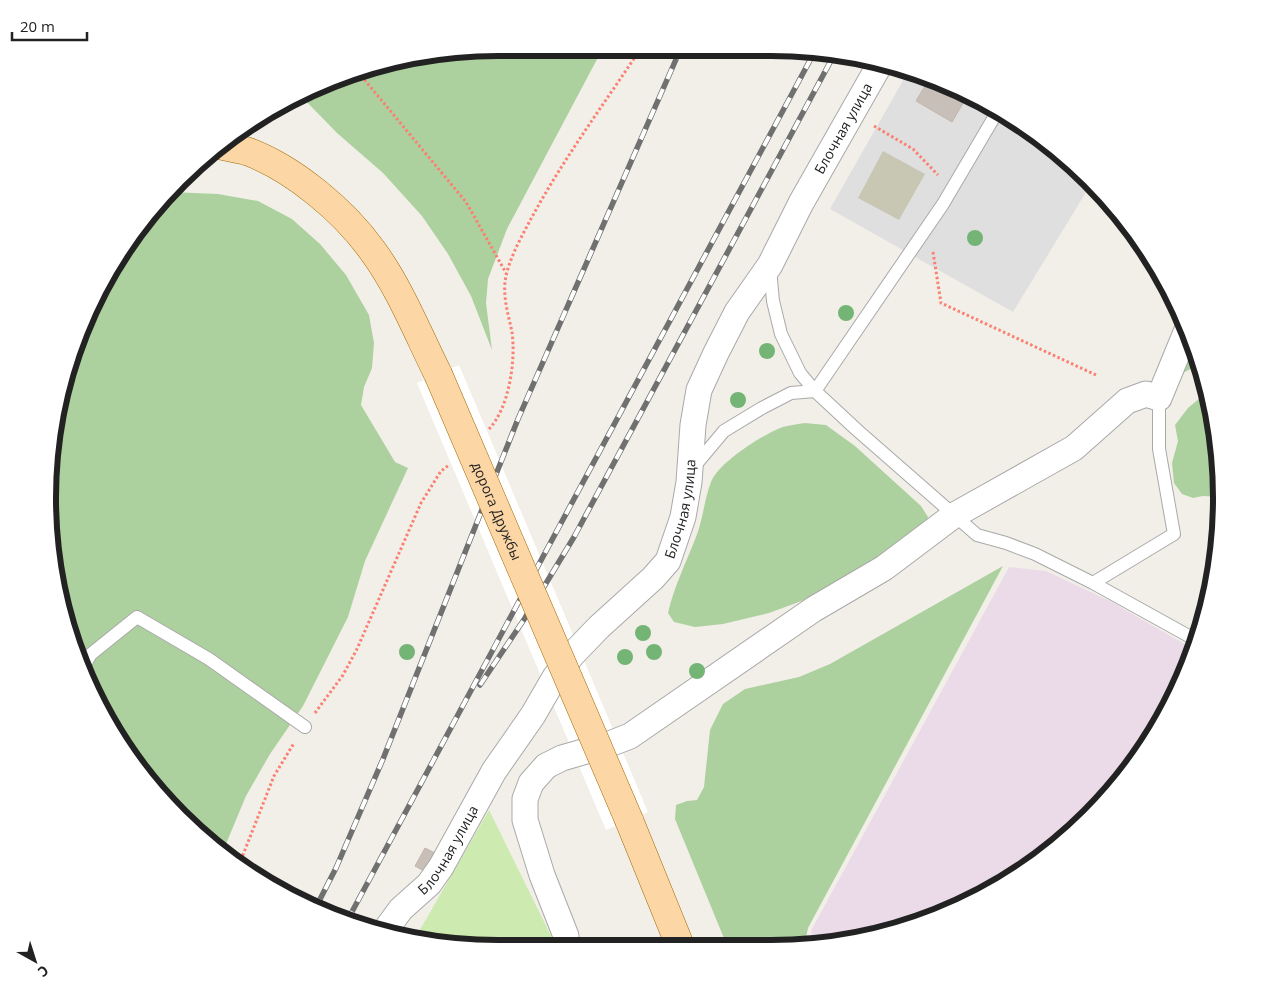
<svg xmlns="http://www.w3.org/2000/svg" width="1269" height="996" viewBox="0 0 1269 996" font-family="'Open Sans',sans-serif">
<style>
.residential{fill:#e0dfdf}
.industrial{fill:#ebdbe8}
.construction{fill:#c7c7b4}
.grass{fill:#cdebb0}
.forest{fill:#add19e}
.pier{fill:#fff}
.building{fill:#c7bfb8;stroke:#c4b6ab}
.lines{fill:none;stroke-linecap:round;stroke-linejoin:round}
.service-casing{stroke:#a9a9a9;stroke-width:14}
.minor-casing{stroke:#a9a9a9;stroke-width:27}
.primary-casing{stroke:#a06b00;stroke-width:29}
.path{stroke:#fa8072;stroke-width:3;stroke-dasharray:2.5 2.5;stroke-linecap:butt}
.service{stroke:#fff;stroke-width:12}
.minor{stroke:#fff;stroke-width:25}
.primary{stroke:#fcd6a4;stroke-width:28}
.rail-casing{stroke:#707070;stroke-width:5.5}
.rail{stroke:#fff;stroke-width:4;stroke-dasharray:11;stroke-linecap:butt}
.primary-bridge-casing{stroke:#a06b00;stroke-width:29;stroke-linecap:butt}
.primary-bridge{stroke:#fcd6a4;stroke-width:28}
.tree{fill:#74b475}
.labels{text-anchor:middle;stroke-width:4.5;stroke-linejoin:round;paint-order:stroke}
.street-label{font-size:14px;fill:#222;stroke:#fff}
.rim{fill:none;stroke:#222;stroke-width:6}
</style>
<rect width="100%" height="100%" fill="#f2efe9"/>
<path class="residential" d="M909,70L916,71L1045,141L1091,184L1013,312L830,209Z"/>
<path class="industrial" d="M1009,567L1046,571L1110,601L1193,649L1175,697L1129,772L1068,837L997,888L916,925L809,946L812,929Z"/>
<path class="construction" d="M883,151L925,174L899,220L858,198Z"/>
<path class="grass" d="M489,810L557,948H498L414,940Z"/>
<path class="forest" d="M498,48H603L507,229L488,279L486,303L492,350L471,296L448,254L422,216L383,173L337,133L301,96L381,63Z
M170,192L218,194L258,201L292,219L320,244L346,275L369,315L374,343L372,368L364,387L361,405L395,462L408,468L365,561L348,617L303,706L270,754L246,796L223,851L159,795L108,723L63,615L48,498L63,382L108,273Z
M1194,345L1200,364L1183,373Z
M1207,392L1218,439L1220,497L1203,496L1193,498L1182,494L1174,483L1172,463L1178,441L1175,425L1188,408Z
M805,423L826,425L855,446L921,506L928,517L926,525L875,563L807,599L769,613L723,624L695,627L674,622L668,613C674,586 686,563 696,537C703,520 704,500 711,482C718,463 763,434 783,427C790,425 798,424 805,423Z
M1003,566L808,928L804,947L728,948L675,819L676,805L687,801L697,800L704,787L710,730L723,704L745,689L799,677L830,664Z"/>
<path class="pier" d="M459,365L648,812L606,830L417,383Z"/>
<path class="building" d="M929,79L966,98L952,122L916,101Z
M425,848L435,853L426,872L415,866Z"/>
<g class="lines">
<defs>
<path id="service" d="M770,269L773,301L781,334L800,373L815,391L857,430L977,535L1006,543L1035,554L1093,583L1174,534L1159,449V398
M693,468L724,431L762,408L791,393L815,391L943,204L996,114
M1093,583L1196,640
M84,666L91,654L137,617L209,659L305,727"/>
<g id="minor">
<path id="s1" d="M384,932L401,909L429,884L441,867L494,771L533,715L555,677L572,655L599,627L653,578L668,561L683,517L689,482L693,425L699,390L716,353L737,312L770,265L801,203L880,64"/>
<path d="M563,948L566,936L542,875L525,820V799L531,783L546,766L562,758L607,745L630,736L814,609L884,568L953,516L1074,448L1127,401L1146,394L1159,398L1187,330"/>
</g>
<path id="primary" d="M223,146C231,148 241,149 249,152C294,169 344,211 372,250C399,286 418,334 438,374
M629,820L681,948"/>
</defs>
<use href="#service" class="service-casing"/>
<use href="#minor" class="minor-casing"/>
<use href="#primary" class="primary-casing"/>
<path class="path" d="M358,72L466,202L506,273
M874,126L913,149L938,175
M933,252L941,303L1096,375
M489,429C509,408 516,361 512,332C508,313 501,292 507,272C512,253 523,234 532,217C564,158 604,104 641,48
M315,713L343,675L357,649L421,503L441,471L449,465
M239,865L274,776L294,743"/>
<use href="#service" class="service"/>
<use href="#minor" class="minor"/>
<use href="#primary" class="primary"/>
<defs>
<path id="rail" d="M480,685L525,618L574,537L834,55
M315,909L336,868L383,759L518,419L681,48
M347,921L815,51"/>
</defs>
<use href="#rail" class="rail-casing"/>
<use href="#rail" class="rail"/>
<defs>
<g id="primary-bridge">
<path id="s2" d="M438,374L629,820"/>
</g>
</defs>
<use href="#primary-bridge" class="primary-bridge-casing"/>
<use href="#primary-bridge" class="primary-bridge"/>
</g>
<g class="tree">
<circle cx="975" cy="238" r="8"/>
<circle cx="846" cy="313" r="8"/>
<circle cx="767" cy="351" r="8"/>
<circle cx="738" cy="400" r="8"/>
<circle cx="643" cy="633" r="8"/>
<circle cx="407" cy="652" r="8"/>
<circle cx="654" cy="652" r="8"/>
<circle cx="625" cy="657" r="8"/>
<circle cx="697" cy="671" r="8"/>
</g>
<g class="labels">
<g class="street-label">
<text dy="5" stroke="none"><textPath href="#s1" startOffset="945">Блочная улица</textPath></text>
<text dy="5" stroke="none"><textPath href="#s1" startOffset="525">Блочная улица</textPath></text>
<text dy="5" stroke="none"><textPath href="#s2" startOffset="149">дорога Дружбы</textPath></text>
<text dy="5" stroke="none"><textPath href="#s1" startOffset="105">Блочная улица</textPath></text>
</g>
</g>
<path d="M0 0H1269V996H0ZM498 56H771A442 442 0 0 1 1213 498V498A442 442 0 0 1 771 940H498A442 442 0 0 1 56 498V498A442 442 0 0 1 498 56Z" fill="#fff" fill-rule="evenodd"/>
<path class="rim" d="M498 56H771A442 442 0 0 1 1213 498V498A442 442 0 0 1 771 940H498A442 442 0 0 1 56 498V498A442 442 0 0 1 498 56Z"/>
<g transform="translate(35 961) rotate(141)" stroke="#ffffff" stroke-width="4" paint-order="stroke">
<path d="M0-4L9 19L0 12L-9 19Z" fill="#222222"/>
<text y="-8" font-size="14" font-weight="bold" text-anchor="middle" fill="#222222">С</text>
</g>
<path d="M12 32v8h75v-8" fill="none" stroke="#222222" stroke-width="2.5"/>
<text x="20" y="32" font-size="15" fill="#222222" stroke="#ffffff" stroke-width="4" paint-order="stroke">20 m</text>
</svg>
